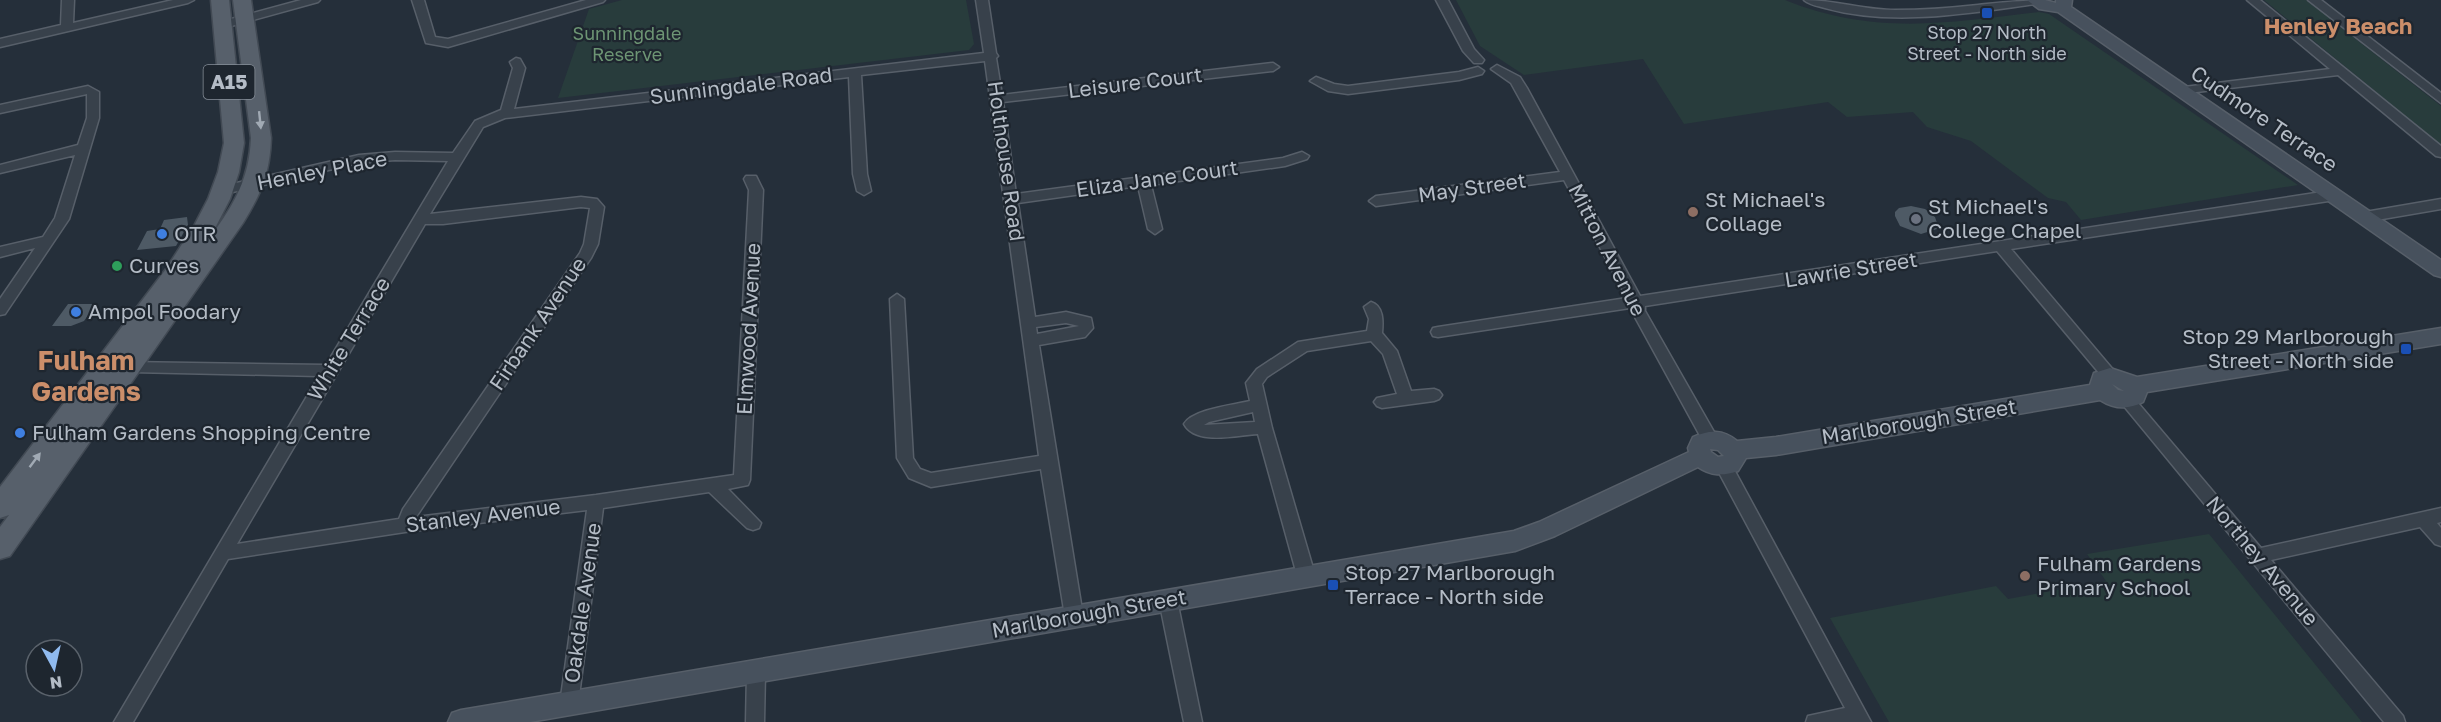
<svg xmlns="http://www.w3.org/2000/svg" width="2441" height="722" viewBox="0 0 2441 722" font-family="'Golos Text',sans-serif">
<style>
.green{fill:#283c3c}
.building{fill:#4e5a65}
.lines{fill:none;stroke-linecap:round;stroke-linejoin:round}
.street-casing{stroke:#575f69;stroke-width:3}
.secondary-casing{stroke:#575f69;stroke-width:3}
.primary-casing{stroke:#424a54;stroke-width:3}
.street{fill:#38414b;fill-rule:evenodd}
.secondary{fill:#47515d;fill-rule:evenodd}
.primary{fill:#57606b;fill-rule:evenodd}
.oneway{fill:#a1aab4}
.transit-dot{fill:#1a4fb4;stroke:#1e262f;stroke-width:2}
.education-dot{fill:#8d6e63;stroke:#1e262f;stroke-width:2}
.worship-dot{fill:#6b7280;stroke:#1e262f;stroke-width:2}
.shop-dot{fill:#3f7fe0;stroke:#1e262f;stroke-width:2}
.leisure-dot{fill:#2e9e5b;stroke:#1e262f;stroke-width:2}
.labels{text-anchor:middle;stroke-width:4.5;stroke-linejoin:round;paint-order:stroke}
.far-poi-label{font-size:18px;fill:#b4bcc6;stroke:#1e262f}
.far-park-label{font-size:18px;fill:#6d9574;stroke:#1e262f}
.shield{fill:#1e262f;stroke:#878f99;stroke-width:1.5}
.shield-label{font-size:20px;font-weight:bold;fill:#b4bcc6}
.street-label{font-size:21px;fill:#b4bcc6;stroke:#1e262f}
.poi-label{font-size:21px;fill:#b4bcc6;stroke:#1e262f;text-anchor:start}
.far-district-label{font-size:22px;font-weight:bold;fill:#cb8e6a;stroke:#1e262f}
.district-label{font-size:27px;font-weight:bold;fill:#cb8e6a;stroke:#1e262f}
</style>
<rect width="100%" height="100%" fill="#252f3a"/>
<path class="green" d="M622,0H966L974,44L969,50L558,98L589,9Z
M1456,0H1785C1874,36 1948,23 2039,12L2049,14L2298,185L2081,220L2066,202L2048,198L1971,141L1927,127L1913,112L1847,117L1828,102L1684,124L1643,59L1524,75L1480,46Z
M2264,0H2306L2441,106V145Z
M2209,534L2362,722H1889L1830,618L1996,586L2008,599L2106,581L2087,554Z"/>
<path class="building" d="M1911,206L1925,209L1935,217L1938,226L1937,229L1921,234L1900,226L1895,216V212L1899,208Z
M187,217L188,225L176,246L137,250L147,231L160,229L164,220Z
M68,304H96L84,321L71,326H52Z"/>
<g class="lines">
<defs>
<path id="street" d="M62,0H74L73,23L173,0H194L188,3L0,47V39L61,25Z
M301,0H320L318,2L224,28L218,24L220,22Z
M412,0H424L435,37L448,39L586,0H605L603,2L448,47L426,43Z
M976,0H988L996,53L998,56L996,58L1002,95L1273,63L1279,67L1273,71L1003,102L1016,194L1283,158L1302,152L1309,156L1307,159L1285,166L1151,185L1162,229L1155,234L1148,229L1138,186L1018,203L1035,317L1066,312L1091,318L1093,328L1085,337L1039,345L1083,616L1080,621L1074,624L1068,621L1065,616L1041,469L931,487L909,478L897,458L890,299L897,294L904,299L913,458L920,469L931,473L1039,456L985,61L861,75L867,174L871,191L864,195L857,191L853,174L849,77L505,118L483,127L430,214L581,197L597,199L604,207L598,244L591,258L416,517L596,495L734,475L749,190L744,179L746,176H756L763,190L750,480L748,485L728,489L761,523L759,528L753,530L747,528L709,492L603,508L578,704L575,710L569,712L563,710L560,704L587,510L405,532L228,559L133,722H114L319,376L131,372L126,370L123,366L126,362L326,365L448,161L395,160L359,163L224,194L219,193L217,190L219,187L359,155L395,152L453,153L475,121L501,110L513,68L510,62L516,58L520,59L525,68L514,109L984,53ZM581,207L590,208L584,244L580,253L403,509L399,519L237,544L425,224H443ZM1066,323L1079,326L1037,334L1036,327Z
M1436,0H1448L1474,49L1484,60L1482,63H1474L1463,51Z
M1804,0C1835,0 1864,10 1895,10C1923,10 1951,8 1978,5C1998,3 2022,0 2042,1L2036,4C1968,13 1893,27 1825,8C1818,6 1810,5 1804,0Z
M2247,0H2260L2441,146V157L2436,156L2338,75L2180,94L2178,91L2180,88L2184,87L2330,69Z
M2308,0H2321L2441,93V103Z
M1497,65L1520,77L1527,88L1640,296L2335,190L2342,195L2335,200L2011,249L2115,372L2118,376L2115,380H2105L1997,251L1645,306V311L1718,439L1716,443L1710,445L1704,443L1630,308L1438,337L1433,336L1431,332L1433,328L1438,327L1627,298L1564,180L1376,206L1369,201L1376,196L1560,172L1511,83L1491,69Z
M1478,67L1484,71L1482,74L1459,80L1348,94L1328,91L1310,81L1316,77L1334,84L1348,86L1459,72Z
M88,86L99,92V118L69,219L5,314L0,315V299L35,248L0,257V247L43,237L55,218L75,155L0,173V165L78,145L87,118V94L0,113V105Z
M2441,199V209L2365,222L2358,217L2365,212Z
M1371,302C1384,306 1383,322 1382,333L1397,351L1411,391L1434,389L1439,391L1442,395L1439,399L1434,401L1382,408L1377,406L1374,402L1377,398L1397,394L1383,354L1371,341L1307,351L1267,377L1262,384L1272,428L1315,575L1312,580L1306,582L1300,580L1297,575L1258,434C1237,435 1196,446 1184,424C1193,409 1234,405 1250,401L1246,383L1257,369L1298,342L1367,331L1369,319L1364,307ZM1253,412L1255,422L1204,425L1209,422Z
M2128,395L2133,397L2261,548L2441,508V522L2437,523L2441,528V546L2435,544L2420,527L2271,560L2403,716L2405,722H2384L2123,405L2120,401L2123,397Z
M1724,461L1730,462L1871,722H1806L1808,716L1845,708L1716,467L1718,462Z
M1168,592L1174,595L1177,600L1202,722H1184L1159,600L1162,595Z
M756,664L762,666L765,672L764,722H746L747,672L750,666Z"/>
<path id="secondary" d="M2027,0H2045L2056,3V0H2072L2071,7L2441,260V277L2434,275L2058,12L2039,9Z
M2441,328V344L2147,392L2143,402C2128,410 2114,409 2100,400L1776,455L1746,458L1738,471C1723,476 1711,476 1698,467L1555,536L1515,551L530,722H448L452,713L461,710L1514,531L1539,522L1689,452L1688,448L1693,437C1709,430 1723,429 1737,441L1776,437L2090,385L2094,373L2110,368L2137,377ZM2112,384L2124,391L2118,390ZM1710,449L1718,450L1724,456L1718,457L1711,452Z"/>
<path id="primary" d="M211,0H229L244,143L239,172L230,199L211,236C235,203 249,179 251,138L233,0H251L271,138C270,173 261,194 243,223L10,556L0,559V527L9,515L0,518V487L166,269L195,224L208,199L218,172L224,143Z"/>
</defs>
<use href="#street" class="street-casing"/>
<use href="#secondary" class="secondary-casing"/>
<use href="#primary" class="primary-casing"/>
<use href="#street" class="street"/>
<use href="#secondary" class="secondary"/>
<use href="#primary" class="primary"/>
</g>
<defs><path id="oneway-solid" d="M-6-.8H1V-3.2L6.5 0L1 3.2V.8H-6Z" transform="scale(1.5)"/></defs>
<g class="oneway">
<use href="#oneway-solid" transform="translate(260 120) rotate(84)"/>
<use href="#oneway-solid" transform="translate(35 460) rotate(-53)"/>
</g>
<g class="transit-dot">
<rect x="1981" y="7" width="12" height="12" rx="3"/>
<rect x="2400" y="343" width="12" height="12" rx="3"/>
<rect x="1327" y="579" width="12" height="12" rx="3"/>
</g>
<g class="education-dot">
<circle cx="1693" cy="212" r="6"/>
<circle cx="2025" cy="576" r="6"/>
</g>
<circle class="worship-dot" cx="1916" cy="219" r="6"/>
<g class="shop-dot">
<circle cx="162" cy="234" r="6"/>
<circle cx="76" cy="312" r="6"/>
<circle cx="20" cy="433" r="6"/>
</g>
<circle class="leisure-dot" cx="117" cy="266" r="6"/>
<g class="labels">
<g class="far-poi-label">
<text x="1987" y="39">Stop 27 North<tspan x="1987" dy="21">Street - North side</tspan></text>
</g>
<g class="far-park-label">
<text x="627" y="40">Sunningdale<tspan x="627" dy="21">Reserve</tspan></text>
</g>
<rect class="shield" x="203.5" y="65" width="51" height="34" rx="4.5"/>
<g class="shield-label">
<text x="229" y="89">A15</text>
</g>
<g class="street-label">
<text transform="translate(1135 83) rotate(-7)" y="7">Leisure Court</text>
<text transform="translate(741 86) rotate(-7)" y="7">Sunningdale Road</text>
<text transform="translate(2264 119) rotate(34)" y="7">Cudmore Terrace</text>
<text transform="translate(1006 161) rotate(82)" y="7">Holthouse Road</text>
<text transform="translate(322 171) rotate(-11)" y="7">Henley Place</text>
<text transform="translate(1157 179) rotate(-8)" y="7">Eliza Jane Court</text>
<text transform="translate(1472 188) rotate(-8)" y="7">May Street</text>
<text transform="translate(1607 250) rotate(63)" y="7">Mitton Avenue</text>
<text transform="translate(1851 270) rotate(-9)" y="7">Lawrie Street</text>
<text transform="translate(538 324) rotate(-56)" y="7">Firbank Avenue</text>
<text transform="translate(749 329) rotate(-87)" y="7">Elmwood Avenue</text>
<text transform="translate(349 339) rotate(-59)" y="7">White Terrace</text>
<text transform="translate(1919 422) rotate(-9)" y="7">Marlborough Street</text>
<text transform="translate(483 516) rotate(-7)" y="7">Stanley Avenue</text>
<text transform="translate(2262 561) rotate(50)" y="7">Northey Avenue</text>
<text transform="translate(583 603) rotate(-82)" y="7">Oakdale Avenue</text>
<text transform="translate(1089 614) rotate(-10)" y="7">Marlborough Street</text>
</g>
<g class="poi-label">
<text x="1705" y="207">St Michael's<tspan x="1705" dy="24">Collage</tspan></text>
<text x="1928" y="214">St Michael's<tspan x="1928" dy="24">College Chapel</tspan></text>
<text x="174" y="241">OTR</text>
<text x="129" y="273">Curves</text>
<text x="88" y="319">Ampol Foodary</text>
<text x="2394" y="344" text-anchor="end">Stop 29 Marlborough<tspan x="2394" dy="24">Street - North side</tspan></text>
<text x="32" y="440">Fulham Gardens Shopping Centre</text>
<text x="2037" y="571">Fulham Gardens<tspan x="2037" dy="24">Primary School</tspan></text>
<text x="1345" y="580">Stop 27 Marlborough<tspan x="1345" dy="24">Terrace - North side</tspan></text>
</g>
<g class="far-district-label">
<text x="2338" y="34">Henley Beach</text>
</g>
<g class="district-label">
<text x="86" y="370">Fulham<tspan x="86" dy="31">Gardens</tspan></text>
</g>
</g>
<g transform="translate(54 668) rotate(172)"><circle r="28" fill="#1e262f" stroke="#5a626b" stroke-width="1.5"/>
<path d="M0-4.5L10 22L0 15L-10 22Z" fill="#90baef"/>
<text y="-9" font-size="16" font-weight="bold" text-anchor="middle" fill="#b4bcc6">N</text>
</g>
</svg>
